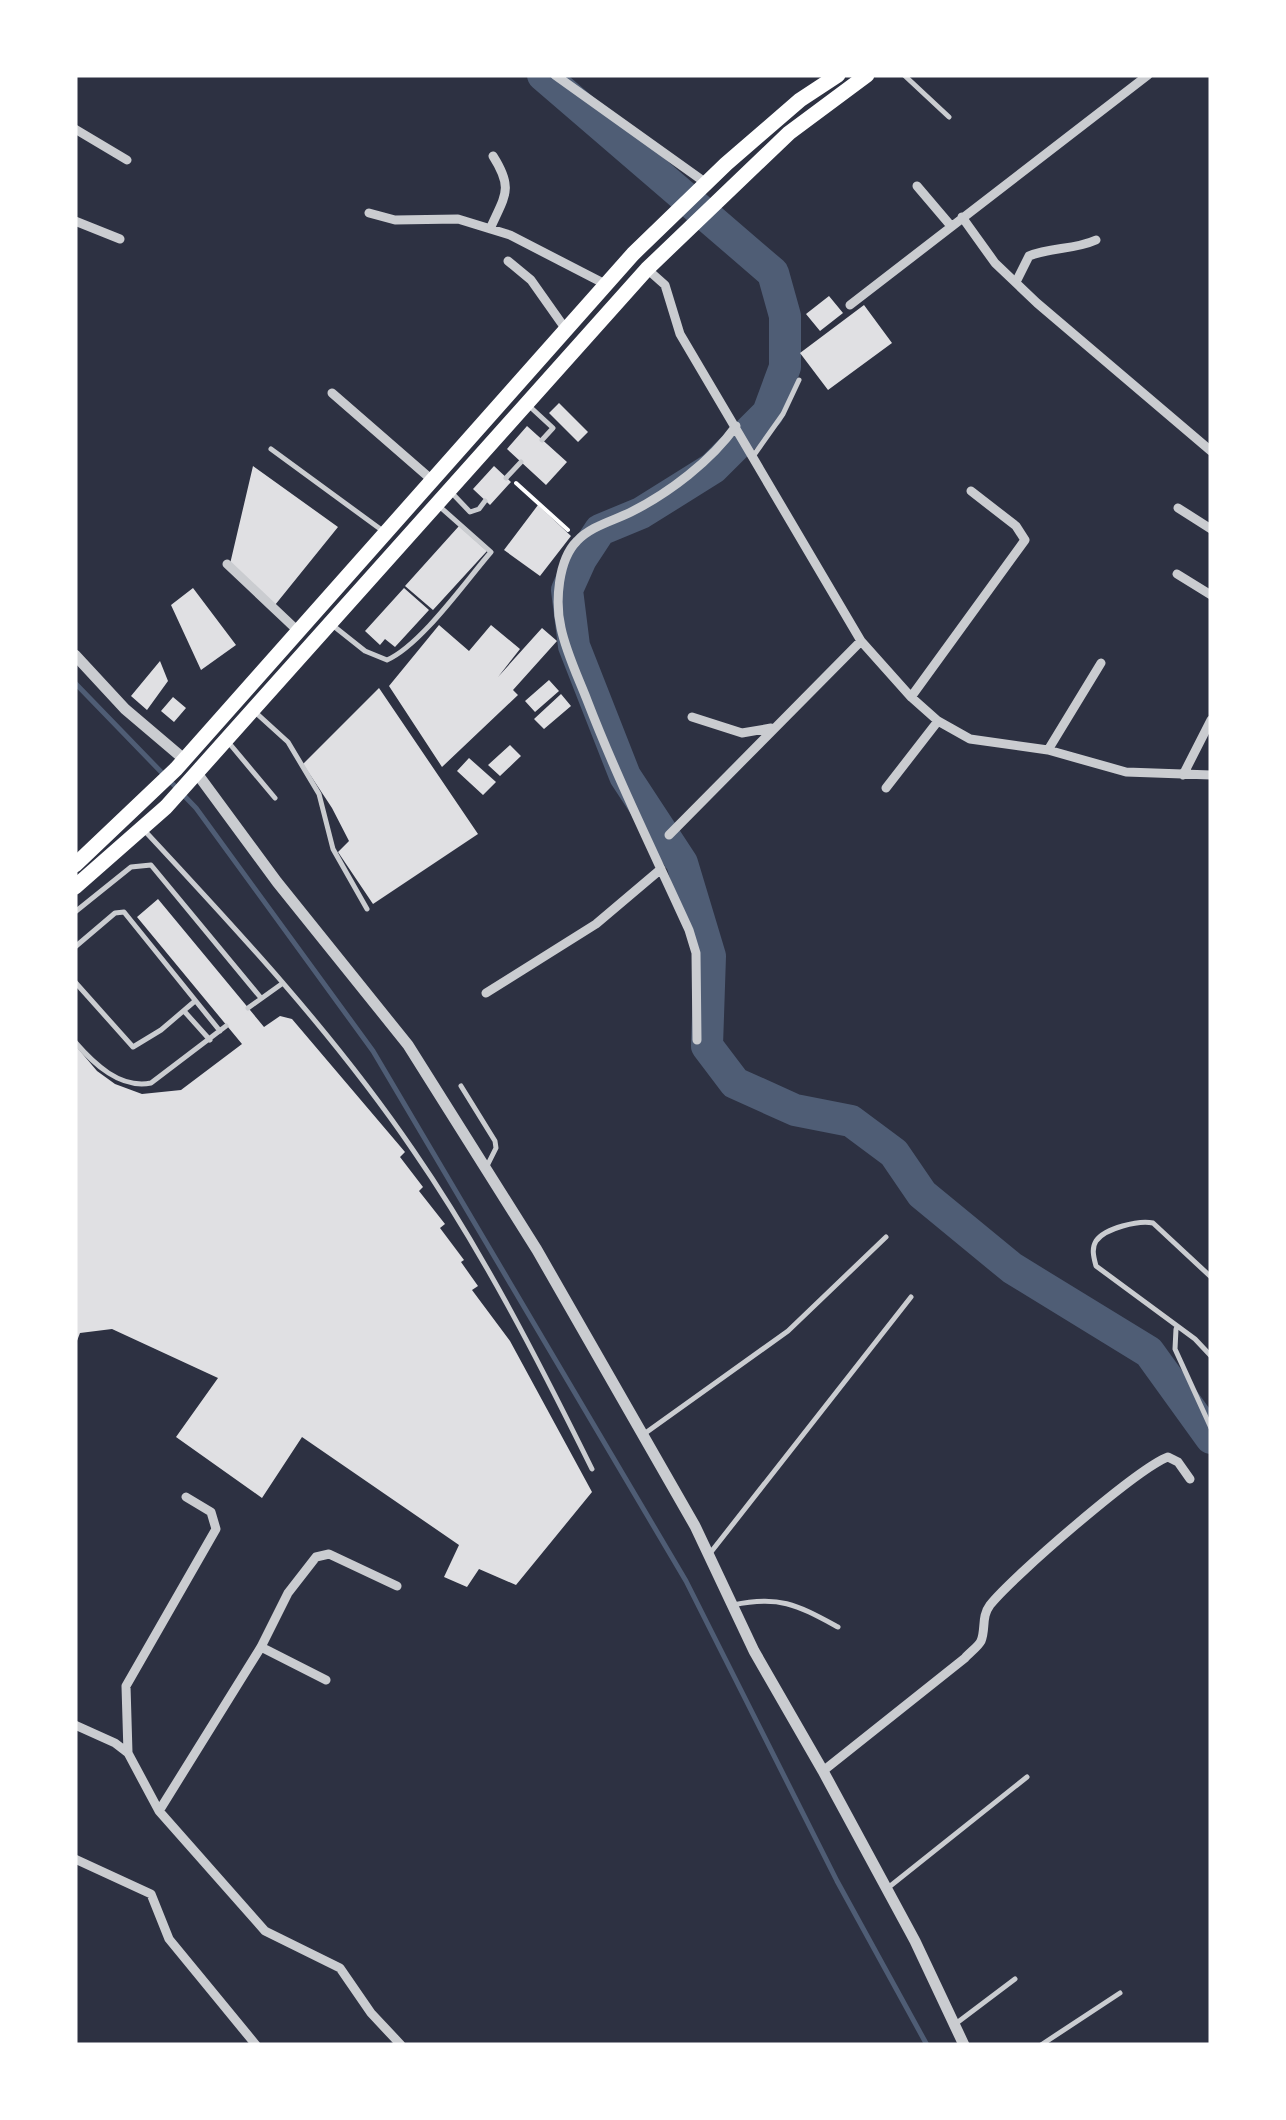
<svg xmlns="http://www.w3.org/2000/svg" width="1286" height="2120" viewBox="0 0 1286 2120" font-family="'PT Sans',sans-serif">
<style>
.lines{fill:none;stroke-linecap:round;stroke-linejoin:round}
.stream{stroke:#4f5d75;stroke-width:5}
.river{stroke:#4f5d75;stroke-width:32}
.building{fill:#e0e0e3}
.path{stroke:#fff;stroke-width:4}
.service{stroke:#caccd0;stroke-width:5}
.minor{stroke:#caccd0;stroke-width:9}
.tertiary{stroke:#caccd0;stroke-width:11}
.primary{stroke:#fff;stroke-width:15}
</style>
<rect width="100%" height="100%" fill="#2d3142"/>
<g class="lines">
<path class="stream" d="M75,683L196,808L373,1051L686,1581L837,1881L927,2045"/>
<path class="river" d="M543,75L773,273L785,316V367L768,413L713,468L641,513L600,530L581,559L567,590L574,646L625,776L682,863L710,956L707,1046L735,1083L795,1110L851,1121L894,1153L922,1194L1012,1268L1149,1352L1211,1438"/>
</g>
<path class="building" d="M829,296L843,313L820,331L806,314Z
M864,305L892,343L828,390L800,353Z
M559,403L588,432L578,442L549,413Z
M527,426L567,462L546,485L507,449Z
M253,466L338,527L275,605L230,564Z
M494,466L511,482L490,505L473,489Z
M538,505L571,536L540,576L504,550Z
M459,526L487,551L433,610L405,586Z
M193,588L236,645L201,670L171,605Z
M404,588L429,610L395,647L385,639L380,645L365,631Z
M439,625L469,651L491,625L520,649L498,677L542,628L557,641L513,690L518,695L442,767L389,686Z
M160,661L168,681L147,710L131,696Z
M549,680L559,691L535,712L525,701Z
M379,688L478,834L373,904L338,852L349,841L332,808L303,764Z
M561,694L571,706L544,729L534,719Z
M173,697L186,708L174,722L161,711Z
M510,745L521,756L500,776L488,765Z
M469,758L496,782L483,795L457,771Z
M158,899L264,1027L280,1016L292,1019L405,1152L400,1157L423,1187L419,1191L445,1224L440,1228L464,1260L461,1262L478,1286L472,1290L510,1341L592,1492L516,1585L479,1569L467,1587L444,1577L459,1545L302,1437L262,1498L176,1437L218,1378L112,1329L80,1333L75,1346V1045L97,1071L115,1084L142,1094L181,1090L242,1044L137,917Z"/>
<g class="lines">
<path class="path" d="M516,483L568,530"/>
<path class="service" d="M904,75L949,117
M527,404L553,428L542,440
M271,449L383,531
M754,455L783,414L799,380
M506,478L521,462
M450,491L470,512L479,509L485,501
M331,624L365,651L387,660C421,645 465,582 491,552L439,506
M254,711L288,742L319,794L333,849L367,909
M229,743L275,798
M143,829C239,932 334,1034 413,1150C482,1250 538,1360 592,1469
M75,912L131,867L151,865L261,998
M75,947L115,913L124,912L220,1031
M75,982L133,1047L161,1030L195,1001
M248,1008L283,983
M184,1011L210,1040
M75,1042C94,1064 120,1089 151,1083L226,1026
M461,1086L495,1141L496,1148L487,1166
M1211,1277L1153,1223C1139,1220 1105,1228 1096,1241C1091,1249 1094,1258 1096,1266L1195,1339L1211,1356
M1176,1329L1175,1349L1211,1428
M644,1434L788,1331L886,1237
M711,1552L911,1297
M733,1605C780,1595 797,1605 838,1627
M889,1887L1027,1777
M954,2025L1015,1979
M1041,2045L1120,1993"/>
<path class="minor" d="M555,75L706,183
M75,129L127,160
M917,186L951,226
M369,213L395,220L458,219L510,235L607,285
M962,217L995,263L1037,303L1211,451
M75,221L120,239
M490,229C505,195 514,189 493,156
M508,261L531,280L567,331
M647,269L665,285L680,334L861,641L911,697L938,721L970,739L1048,750L1126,772L1211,775
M1016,282L1029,256C1051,247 1074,250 1096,240
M850,305L1148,75
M332,393L432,480
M1178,508L1211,529
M227,564L299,632
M1177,574L1211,595
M911,697L1025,540L1016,526L971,491
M692,717L742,733L771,728
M1048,750L1101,663
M1183,775L1211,720
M886,788L938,721
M669,835L861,641
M486,993L596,924L661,869
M697,1040L696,953L689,930C654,853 617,778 587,700C578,677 566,652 561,628C555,602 558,560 577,541C591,526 613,521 631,512C669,493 711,461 736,426
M397,1586L329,1554L316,1557L288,1593L261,1647L159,1811L265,1931L340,1968L371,2013L401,2045
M261,1647L326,1680
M75,1725L115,1743L128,1753L159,1811
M128,1753L126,1686L216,1529L211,1512L186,1497
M823,1771L965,1658C969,1653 978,1647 981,1641C986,1629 981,1617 990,1605C1012,1577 1138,1468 1168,1457L1178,1462L1190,1479
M75,1859L151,1894L169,1939L256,2045"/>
<path class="tertiary" d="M75,655L125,709L185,760
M196,772L277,882L408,1045L537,1250L695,1526L754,1651L823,1771L915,1941L964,2045"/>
<path class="primary" d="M75,865L176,769L633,254L726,164L800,100L838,75
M75,887L166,807L647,269L789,133L867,75"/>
</g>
<rect width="1286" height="2120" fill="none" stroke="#ffffff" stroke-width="155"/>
</svg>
